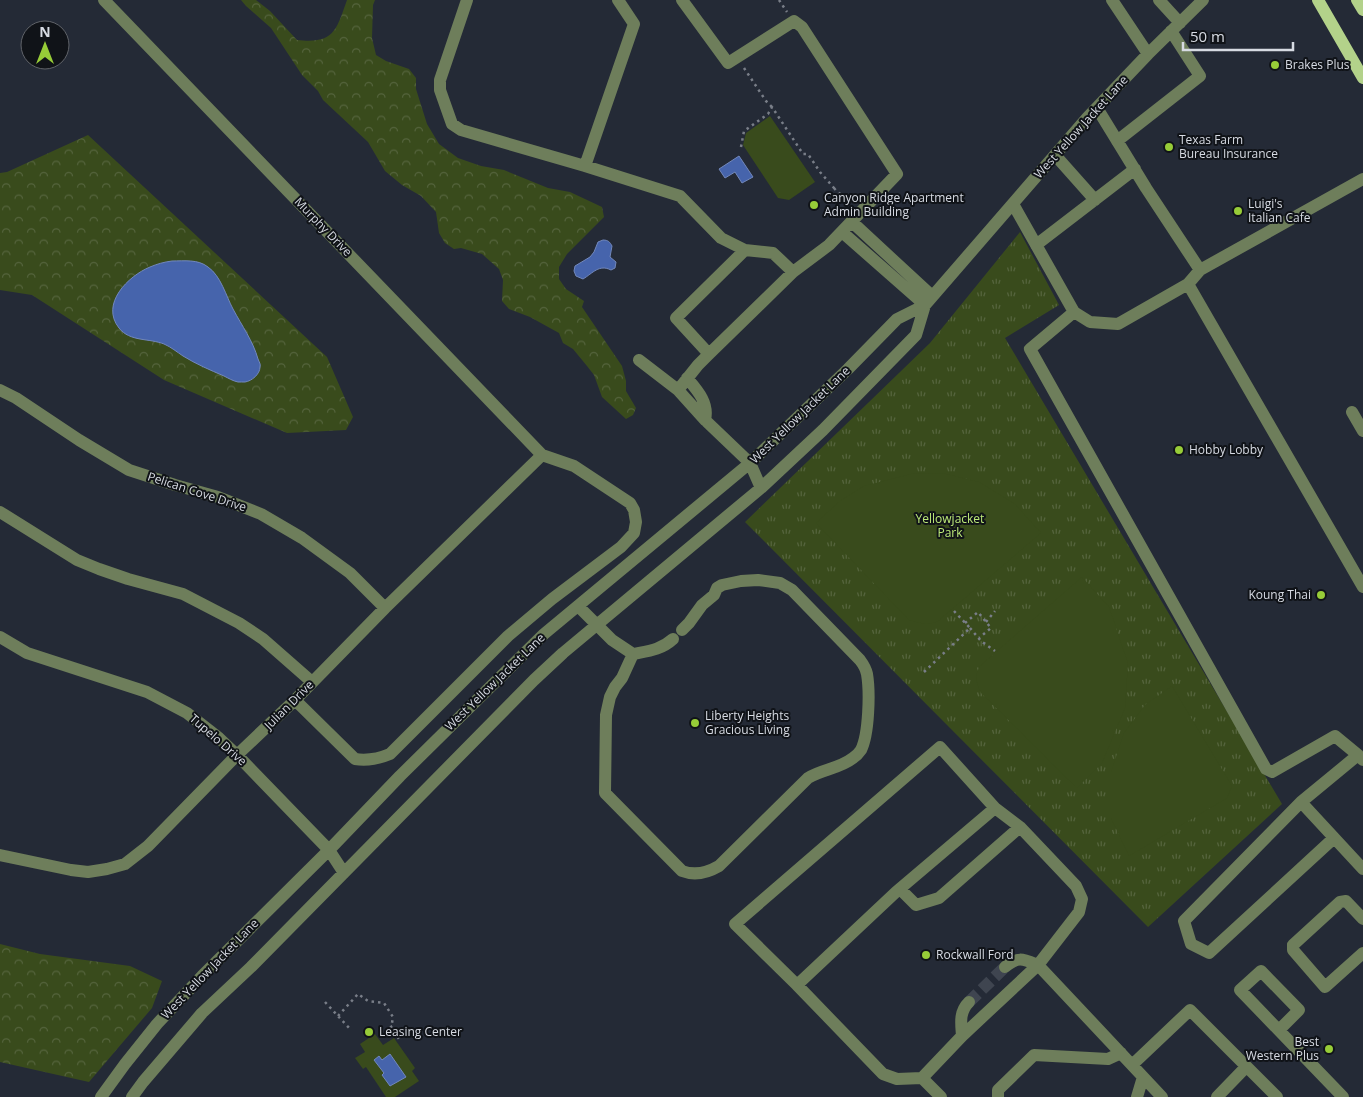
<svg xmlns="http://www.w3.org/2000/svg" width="1363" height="1097" viewBox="0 0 1363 1097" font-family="'Open Sans',sans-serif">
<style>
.grass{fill:url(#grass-tufts)}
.forest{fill:url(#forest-crowns);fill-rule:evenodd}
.garden{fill:#394b1c}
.water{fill:#4664ac;stroke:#7288bc}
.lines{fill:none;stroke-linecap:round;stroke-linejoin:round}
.minor-tunnel{stroke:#3f4550;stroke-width:12;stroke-dasharray:12 6;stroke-linecap:butt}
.path{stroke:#797e88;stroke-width:2.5;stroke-dasharray:2.5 4;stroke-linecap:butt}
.minor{stroke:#6e7e5b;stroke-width:12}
.major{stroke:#b3d28a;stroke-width:12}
.poi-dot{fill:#97cc38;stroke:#101318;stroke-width:2}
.labels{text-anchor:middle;stroke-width:4;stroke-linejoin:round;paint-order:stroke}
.poi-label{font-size:12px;fill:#d7dbe3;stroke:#101318;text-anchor:start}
.street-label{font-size:12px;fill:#d7dbe3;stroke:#101318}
.park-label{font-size:12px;fill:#bce979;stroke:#101318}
</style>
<defs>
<pattern id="grass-tufts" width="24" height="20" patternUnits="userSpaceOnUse" patternTransform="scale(1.25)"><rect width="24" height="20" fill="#394b1c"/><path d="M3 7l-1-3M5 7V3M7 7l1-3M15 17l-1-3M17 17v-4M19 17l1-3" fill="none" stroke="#55643d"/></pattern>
<pattern id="forest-crowns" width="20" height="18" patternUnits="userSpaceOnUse" patternTransform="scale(1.25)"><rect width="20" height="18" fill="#394b1c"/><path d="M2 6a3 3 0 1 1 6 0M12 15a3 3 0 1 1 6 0" fill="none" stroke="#55643d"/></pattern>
</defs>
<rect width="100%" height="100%" fill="#242a36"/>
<path class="grass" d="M1020,232L1059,305L1005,338L1282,804L1148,927L745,522L930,343Z"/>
<path class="forest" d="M241,0H256L270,11L297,40C334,44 336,31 347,0H375L373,5L372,38L376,55L386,61L409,69L416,78V89L427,124L439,144L458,158L481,166L504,170L548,188L570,192L602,207L604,217L567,254L559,267V279L566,289L584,301L582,307L622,366L626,381V391L636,408L633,415L626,419L602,397L594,375L587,366L573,349L563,343L559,333L530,317L509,309L502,301L503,280L499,269L482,254L461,248L454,249L445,243L439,233L436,212L421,196L402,185L385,171L368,142L323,100L318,91L302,75L271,28L246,6Z
M88,135L327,357L353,417L346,430L287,433L164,380L32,295L0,290V173L7,172ZM172,261H194L217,277L233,310L183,356C174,349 165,344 154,341C145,339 136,339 127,335L161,263Z
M0,944L40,954L130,966L162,981L152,1008L89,1082L0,1062Z"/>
<path class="garden" d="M770,116L815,182L789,200L778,198L743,145L746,133Z
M915,473L946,474L979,482L1015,504L1041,533L938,621C928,626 919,623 909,620L816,523L840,501L864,486Z
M1082,577L1109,607L1128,663L1125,708L1102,763L1077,788L981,693C976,683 974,676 980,666Z
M1172,686L1232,786L1227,798L1129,856L1111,818V772L1124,733L1145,705Z
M375,1034L383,1045L394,1038L415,1068L412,1071L419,1081L395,1097H386L366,1067L363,1069L355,1058L365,1052L360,1044Z"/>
<path class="water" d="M739,156L753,177L742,183L735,172L725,178L719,169Z
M603,240C608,240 610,242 612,246L610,257L616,262L615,268L611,270C599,264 593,273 583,279L576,276L574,271L575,266L590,257L594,252L598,242Z
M172,261C184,261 198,259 208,267C221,276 226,296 233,309C242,326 253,341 258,359C259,362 261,364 260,367C260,374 252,381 245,382C243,382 240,382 238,382C233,381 228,378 224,376C210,370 196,364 183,356C177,352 171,347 164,344C149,338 130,342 119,328C100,304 128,276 150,267C157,264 164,262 172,261Z
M390,1054L406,1077L390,1086L382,1075L384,1073L374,1060L379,1056L382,1060Z"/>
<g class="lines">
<path class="minor-tunnel" d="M969,1002L1005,967"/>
<path class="path" d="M779,0L787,12
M744,68L766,101L772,107
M741,147L744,131L768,114L772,107L803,154H808L820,172L834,188L831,191
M834,188C841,197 846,195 853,201
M986,622L995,611
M965,623L978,612L991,628L979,638
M970,628L981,641L995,651
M924,672L970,628L954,611
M325,1002L351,1030
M338,1016L358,994L368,1001L384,1003L393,1017L392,1023L390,1025L399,1039L396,1041"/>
<path class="minor" d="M104,0L542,455L574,466L630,503L634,510L636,522L634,533L621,547L552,599L508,636L390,754C378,759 368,761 355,759L295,700
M467,0L440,80V90L452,124L461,130L585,166L680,196L721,238L745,250L773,253L793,272
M1112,0L1148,54
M1159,0L1180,23
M1097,108L1146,188L1200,270
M1117,141L1200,76L1171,31
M1055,155L1095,200
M585,166L634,24L618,0
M1013,204L1074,312L1090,322L1118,324L1188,284L1200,270L1363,179
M852,222L932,296
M842,232L925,305
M1036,245L1135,169
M1188,284L1363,587
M1074,312L1030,349L1266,769L1272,772L1335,736L1358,755
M709,354L676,318L745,250
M639,360L678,390L705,420L750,463L761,488
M687,378C698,391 709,403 705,420
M0,390L16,398L79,440L129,470L175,485L218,497L261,514L302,538L350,573L385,608
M678,390L698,365L709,354L793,272L829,245L897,174L802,27L794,21L728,63L682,0
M1352,412L1363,431
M0,512L77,560L99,569L128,579L183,594L239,623L263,639L312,682
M578,606L612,640L633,654C648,651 661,650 673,639
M0,637L27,653L147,692L187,713L219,738L237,755L329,850L344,873
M633,654L622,678L615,687L610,697L606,715L605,793L682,871C695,876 707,873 719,866L808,778C822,769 839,769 853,758C856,756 859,753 861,750C869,734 870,692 867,674C866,669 863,664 860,660L792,590L780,583L758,580L741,581L722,585L717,588L714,595L702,605L689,623L682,630
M1363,760L1358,755L1301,802L1363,869
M1301,802L1184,921L1191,944L1209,953L1334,838
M0,855L71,870L88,872L107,869L125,864L148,846L237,755L295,700L385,608L542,455
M900,889L916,905L939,898L1020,827
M1363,919L1346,901L1340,902L1293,945V950L1325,987L1363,953
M797,985L735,924L940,747L995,808
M1279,1030L1299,1010L1261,971L1240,990L1343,1097
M962,1036C961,1023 959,1012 969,1002
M1132,1065L1190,1010L1277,1097
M922,1078L897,1079L883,1074L797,985L896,892L995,808L1020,827L1076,886L1082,899L1079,912L1038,965C1023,959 1018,956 1005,967
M101,1097L125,1064L157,1024L202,976L329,850L400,776L544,634L750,463L848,369L897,319L925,305L1087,118L1148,54L1203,0
M132,1097L143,1082L202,1013L251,967L534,680L563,653L761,488L823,430L916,335L925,305
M941,1097L922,1078L962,1036L1038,965L1162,1097
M998,1097V1090L1034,1055L1108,1059L1121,1053
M1137,1097L1143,1077
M1217,1097L1246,1067"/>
<path class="major" d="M1318,0L1363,78
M1357,0L1363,10"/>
</g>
<g class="poi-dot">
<circle cx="1275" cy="65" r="5"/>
<circle cx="1169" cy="147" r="5"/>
<circle cx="814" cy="205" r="5"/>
<circle cx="1238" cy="211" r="5"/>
<circle cx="1179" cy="450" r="5"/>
<circle cx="1321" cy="595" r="5"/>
<circle cx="695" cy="723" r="5"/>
<circle cx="926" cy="955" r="5"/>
<circle cx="369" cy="1032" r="5"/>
<circle cx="1329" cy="1049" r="5"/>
</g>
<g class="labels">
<g class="poi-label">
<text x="1285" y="69">Brakes Plus</text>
<text x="1179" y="144">Texas Farm<tspan x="1179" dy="14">Bureau Insurance</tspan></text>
<text x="824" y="202">Canyon Ridge Apartment<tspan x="824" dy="14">Admin Building</tspan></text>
<text x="1248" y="208">Luigi's<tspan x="1248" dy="14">Italian Cafe</tspan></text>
<text x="1189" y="454">Hobby Lobby</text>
<text x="1311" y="599" text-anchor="end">Koung Thai</text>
<text x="705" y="720">Liberty Heights<tspan x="705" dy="14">Gracious Living</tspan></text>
<text x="936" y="959">Rockwall Ford</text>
<text x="379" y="1036">Leasing Center</text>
<text x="1319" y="1046" text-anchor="end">Best<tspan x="1319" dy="14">Western Plus</tspan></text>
</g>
<g class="street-label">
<text transform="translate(1081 127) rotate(-48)" y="4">West Yellow Jacket Lane</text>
<text transform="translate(323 227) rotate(46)" y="4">Murphy Drive</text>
<text transform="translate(800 415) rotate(-44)" y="4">West Yellow Jacket Lane</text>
<text transform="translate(197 492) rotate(18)" y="4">Pelican Cove Drive</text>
<text transform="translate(495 682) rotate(-44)" y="4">West Yellow Jacket Lane</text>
<text transform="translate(289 705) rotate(-45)" y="4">Julian Drive</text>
<text transform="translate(218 740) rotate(41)" y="4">Tupelo Drive</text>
<text transform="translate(210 969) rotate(-46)" y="4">West Yellow Jacket Lane</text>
</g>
<g class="park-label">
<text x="950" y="523">Yellowjacket<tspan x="950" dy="14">Park</tspan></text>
</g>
</g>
<g transform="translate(45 45)"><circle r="24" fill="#101318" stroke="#606369"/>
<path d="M0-4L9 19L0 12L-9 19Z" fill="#97cc38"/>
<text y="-8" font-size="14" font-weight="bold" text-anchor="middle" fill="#d7dbe3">N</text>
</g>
<path d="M1183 42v8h110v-8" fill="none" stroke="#d7dbe3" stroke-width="2.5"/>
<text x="1190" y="42" font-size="15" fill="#d7dbe3" stroke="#101318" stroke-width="4" paint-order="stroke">50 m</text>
</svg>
